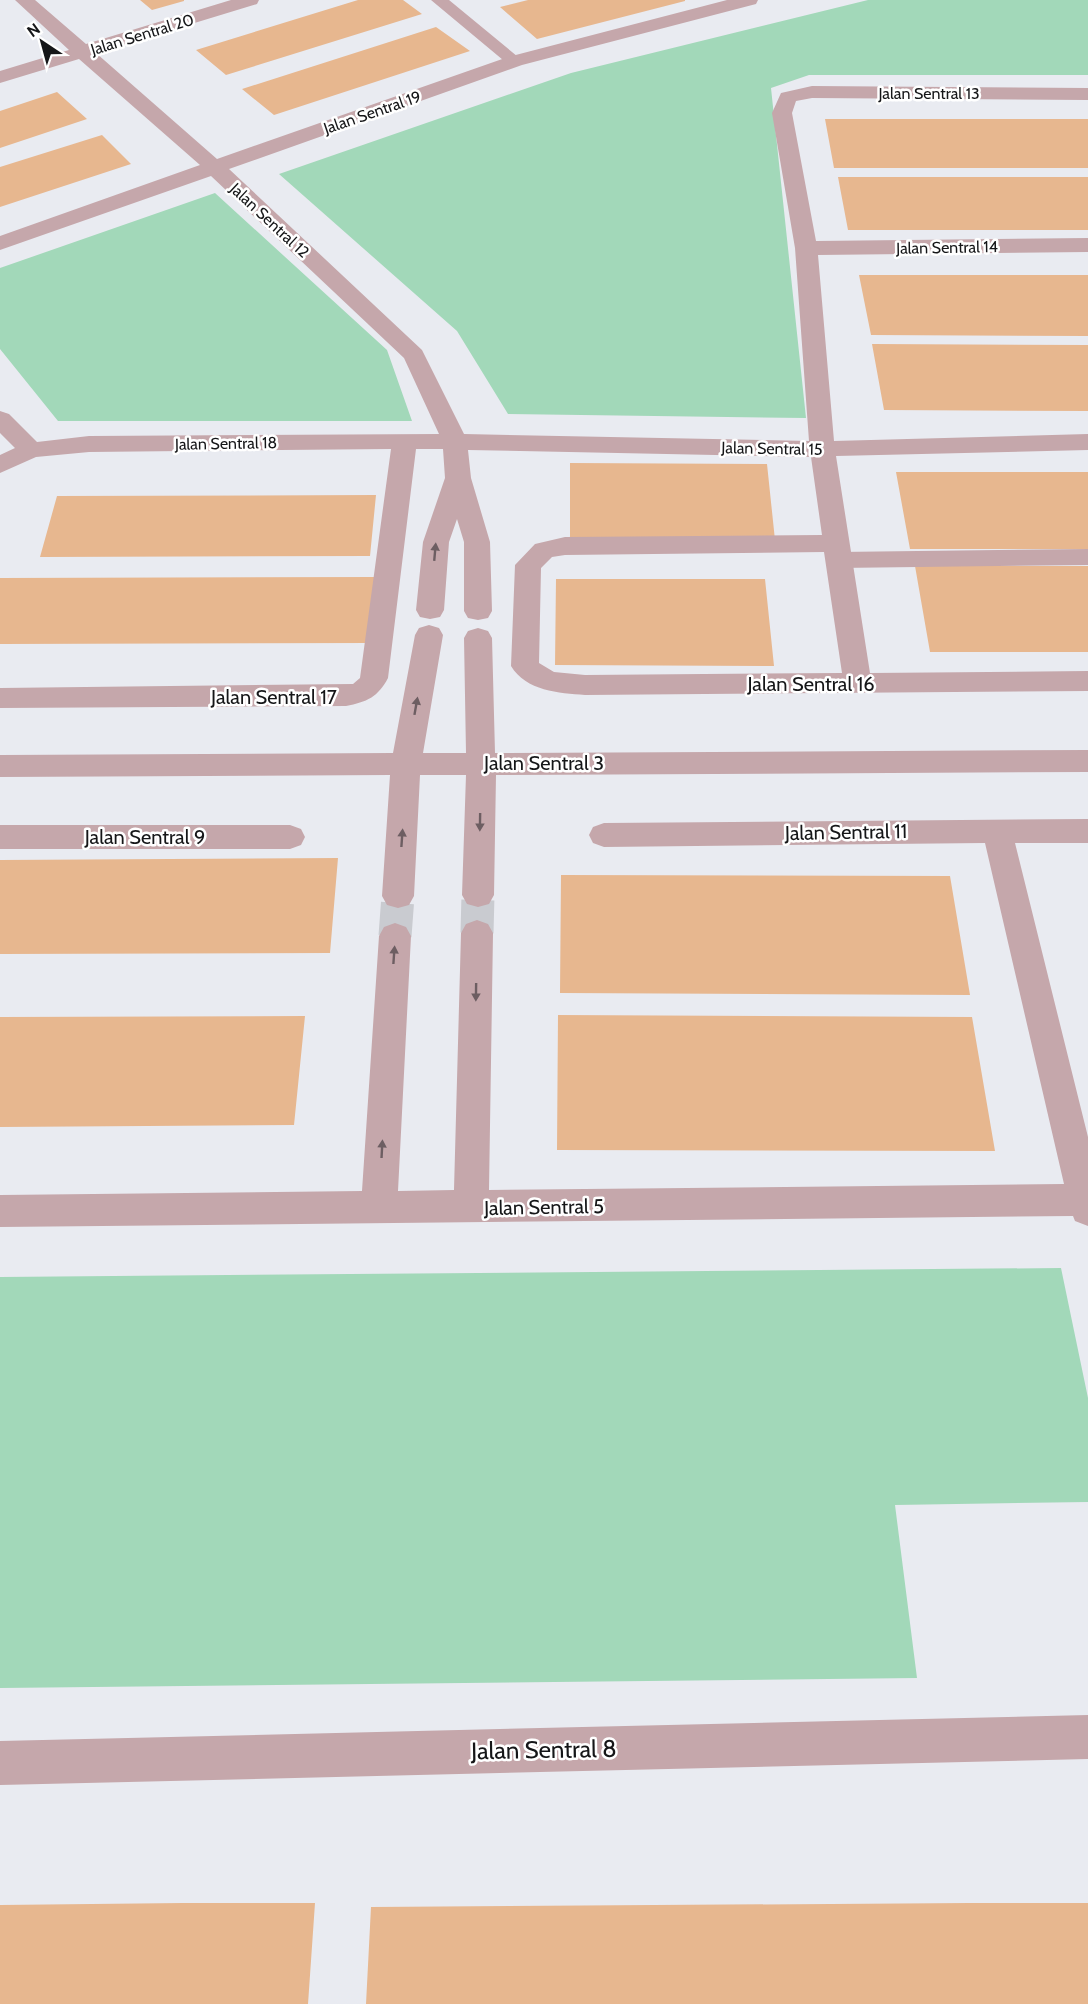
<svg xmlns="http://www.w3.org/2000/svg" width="1088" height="2004" viewBox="0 0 1088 2004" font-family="Cabin,sans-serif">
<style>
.green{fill:#a2d8b9}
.building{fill:#e7b78f}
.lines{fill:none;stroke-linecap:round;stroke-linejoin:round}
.street-tunnel{stroke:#c9cbd0;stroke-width:33;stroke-dasharray:33 16;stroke-linecap:butt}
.lane{fill:#c5a7ab;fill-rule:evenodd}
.street{fill:#c5a7ab;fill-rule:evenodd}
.oneway{fill:#6d5e62}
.labels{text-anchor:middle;stroke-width:5;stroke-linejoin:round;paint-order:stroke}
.far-street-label{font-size:16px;fill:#151618;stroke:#fff}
.street-label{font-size:20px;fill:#151618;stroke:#fff}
.near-street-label{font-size:24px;fill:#151618;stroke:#fff}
</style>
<rect width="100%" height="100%" fill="#e9ebf1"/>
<path class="green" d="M868,0H1088V75H809L771,88L806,418L508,414L457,331L279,174L571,73Z
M215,193L387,350L412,421H58L0,349V268Z
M1061,1268L1088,1398V1502L895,1505L917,1678L0,1688V1277Z"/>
<path class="building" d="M140,0H184V1L152,10Z
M358,0H403L422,14L226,75L196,50Z
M528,0H685V1L537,39L500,7Z
M436,27L470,51L274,115L242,89Z
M57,92L87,119L0,148V111Z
M825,119H1088V168H834Z
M102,135L131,164L0,207V167Z
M838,177H1088V230H848Z
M859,275H1088V336L871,335Z
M872,344L1088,345V411L884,410Z
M570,463L767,464L775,540L570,539Z
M896,472H1088V549H910Z
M376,495L370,556L40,557L57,496Z
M915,566H1088V652H930Z
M377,577L371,643L0,644V578Z
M556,579H765L774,666L555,665Z
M338,858L330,953L0,954V860Z
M561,875L950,876L970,995L560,993Z
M558,1015L972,1017L995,1151L557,1150Z
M305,1016L294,1125L0,1127V1017Z
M183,1903H315L308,2004H0V1905Z
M969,1903H1088V2004H366L371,1907Z"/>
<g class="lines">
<path class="street-tunnel" d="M477,933L478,895
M395,936L398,896"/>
<path class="lane" d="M431,0H449L523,61L515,66L509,65Z
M1088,549V565L838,568L830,565L827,560L830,555L838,552Z"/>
<path class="street" d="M15,0H35L86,44L231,0H259L257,4L96,53L217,159L508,57L727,0H758L756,4L522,65L229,169L422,350L464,434L809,441L795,248L772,113L781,93L812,86L1088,88V100L812,98L796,101L792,113L816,241L1088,238V252L818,255L834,441L1088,434V450L836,456L870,673L1088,671V691L585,695C559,693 526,691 511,666L515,565L535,544L565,537L822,535L811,457L468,450L471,478L490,542L492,611L488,618L478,620L468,618L464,611V542L457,519L449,542L444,610L440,617L430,619L420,617L416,610L423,542L445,478L443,449H416L388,678C378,697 367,702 346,706L0,708V688L353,684L360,678L391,449L89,452L36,457L0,473V455L15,448L0,433V411L9,414L37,442L89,436L439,434L404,358L211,176L0,250V236L200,165L79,59L0,83V71L69,50ZM824,552L842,673L585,675L554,672L539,663L541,568L552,557L565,555Z
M429,625L439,628L443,635L423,753H466L464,638L468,631L478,628L488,631L492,638L495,753L1088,750V772L496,775L494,895L489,904L478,907L467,904L462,895L466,775H420L414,896L409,905L398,908L387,905L382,896L390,775L0,777V755L393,753L415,635L419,628Z
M1088,819V843H1015L1088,1137V1226L1075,1221L1073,1216L0,1227V1195L362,1191L379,936L384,927L395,923L406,927L411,936L398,1191L454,1190L461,933L466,924L477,920L488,924L493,933L489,1190L1064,1184L985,843L604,847L593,843L589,835L593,827L604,823Z
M0,825H290L301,829L305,837L301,845L290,849H0Z
M1088,1715V1759L0,1785V1741Z"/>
</g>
<defs><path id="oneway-solid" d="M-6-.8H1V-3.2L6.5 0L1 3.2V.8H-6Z" transform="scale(1.5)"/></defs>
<g class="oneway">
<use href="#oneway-solid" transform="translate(435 552) rotate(-85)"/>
<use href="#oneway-solid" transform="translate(416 706) rotate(-80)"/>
<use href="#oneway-solid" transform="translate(480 822) rotate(91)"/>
<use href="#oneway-solid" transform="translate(402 838) rotate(-86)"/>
<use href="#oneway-solid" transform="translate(394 955) rotate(-86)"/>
<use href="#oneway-solid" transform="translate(476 992) rotate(91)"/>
<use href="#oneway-solid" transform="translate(382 1149) rotate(-87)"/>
</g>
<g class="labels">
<g class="far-street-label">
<text transform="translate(142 34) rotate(-17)" y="6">Jalan Sentral 20</text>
<text x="929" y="99">Jalan Sentral 13</text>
<text transform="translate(372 112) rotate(-19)" y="6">Jalan Sentral 19</text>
<text transform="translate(270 220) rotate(43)" y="6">Jalan Sentral 12</text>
<text transform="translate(947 247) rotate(-1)" y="6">Jalan Sentral 14</text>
<text transform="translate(226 443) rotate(-1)" y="6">Jalan Sentral 18</text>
<text transform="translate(772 448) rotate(1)" y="6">Jalan Sentral 15</text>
</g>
<g class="street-label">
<text x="811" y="691">Jalan Sentral 16</text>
<text x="274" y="704">Jalan Sentral 17</text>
<text x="544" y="770">Jalan Sentral 3</text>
<text transform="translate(846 832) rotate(-1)" y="7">Jalan Sentral 11</text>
<text x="145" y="844">Jalan Sentral 9</text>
<text transform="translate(544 1207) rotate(-1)" y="7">Jalan Sentral 5</text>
</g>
<g class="near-street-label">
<text transform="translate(544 1750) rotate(-1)" y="8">Jalan Sentral 8</text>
</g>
</g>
<g transform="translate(42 42) rotate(324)" stroke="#ffffff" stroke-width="4.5" paint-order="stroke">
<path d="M0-4.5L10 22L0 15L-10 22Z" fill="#151618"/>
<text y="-9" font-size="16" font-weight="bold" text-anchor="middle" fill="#151618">N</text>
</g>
</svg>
